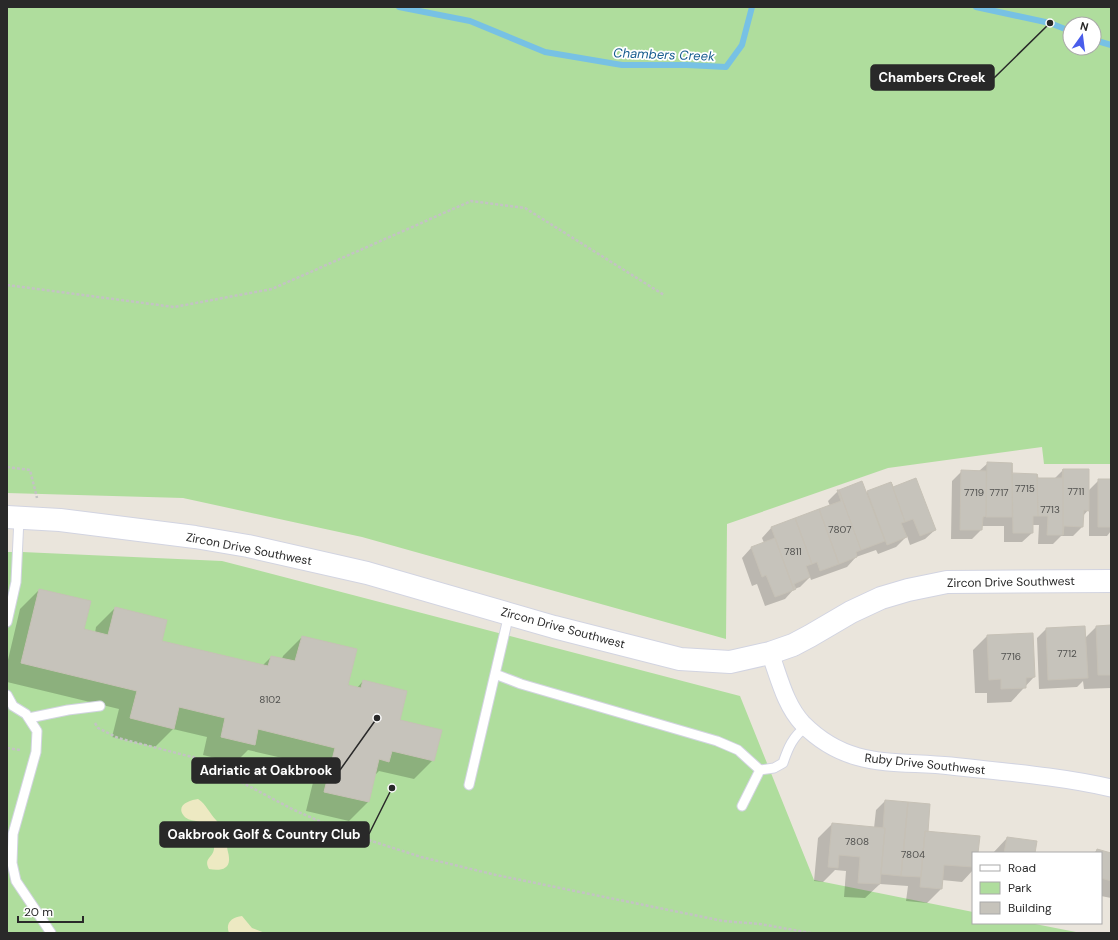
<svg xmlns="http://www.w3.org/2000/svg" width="1118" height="940" viewBox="0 0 1118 940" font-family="'DM Sans',sans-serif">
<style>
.green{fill:#afdd9d;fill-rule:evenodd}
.sand{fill:#ede9c2}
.shadow{fill:#0003}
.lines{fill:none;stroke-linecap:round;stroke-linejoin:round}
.stream{stroke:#77c1e4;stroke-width:6}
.building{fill:#c6c3bb;stroke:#c6c1b6}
.service-casing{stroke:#d2d4e1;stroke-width:11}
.minor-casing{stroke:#d2d4e1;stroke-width:19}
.tertiary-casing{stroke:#d2d4e1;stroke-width:24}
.path{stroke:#c3c3c3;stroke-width:2.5;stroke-dasharray:3 2;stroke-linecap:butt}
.service{stroke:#fff;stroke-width:9}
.minor{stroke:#fff;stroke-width:17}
.tertiary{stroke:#fff;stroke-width:22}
.labels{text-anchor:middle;stroke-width:3.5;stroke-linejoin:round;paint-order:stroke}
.number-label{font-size:10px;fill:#50504e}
.street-label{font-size:12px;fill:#292929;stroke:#fff}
.water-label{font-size:13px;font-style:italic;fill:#185e8f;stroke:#fff}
.leader{fill:none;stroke:#292929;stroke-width:1.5}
.callout-dot{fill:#292929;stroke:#fff;stroke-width:1.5}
.callout{fill:#292929;stroke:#292929;stroke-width:1.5}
.callout-label{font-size:13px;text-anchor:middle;font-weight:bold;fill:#fff}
</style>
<rect width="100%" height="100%" fill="#eae5dc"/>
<path class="green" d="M7,7H1111V464H1044L1042,447L888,468L727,524L726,639L362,537L183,498L7,493ZM1070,24H1094V48H1070Z
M7,552H22L222,561L740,696L814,880L973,912V923H1030L1081,933H7Z"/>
<path class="sand" d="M198,799C207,805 209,813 216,820C219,824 225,827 227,831C230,836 227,841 227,846C227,850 229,854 229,858C230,870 219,871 209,869C203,858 213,858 214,849C215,842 209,841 207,836C205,833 207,830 206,827C199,818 190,823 184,816C175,805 190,800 198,799Z
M242,916L252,928L265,933H229C225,923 232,917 242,916Z"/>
<path class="shadow" d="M988,463L1011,474L1036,475L1037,479H1054L1063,470L1088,491L1099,480H1111V531L1107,536H1089V509L1083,516L1082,527L1073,536H1061L1053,544H1038L1039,525H1032V533L1022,542H1004V526H981V530L972,539H951L952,481L962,471H979Z
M891,483L892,488L935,530L925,539L910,545L907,536L896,547L878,554L876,550L856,557L847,567L811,580L810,577L800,587L794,589L785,599L765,606L757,584L752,586L742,558L751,548L764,543L762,538L771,528L830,506L828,501L838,491L866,493Z
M39,590L83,630L95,633L96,627L115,608L161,642L262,666L271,657L282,659L283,656L302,637L347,686L357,688L363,681L433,760L414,779L379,771L374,776L368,802L349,821L306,811L317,766L248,750L235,763L203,755L207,737L173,729L155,747L112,737L119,709L7,682V664L20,609Z
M1111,626V688L1084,689L1083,681L1077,687L1039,689L1037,638L1046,629L1085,638L1096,627Z
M987,636L1034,677L1011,702L987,703V693H975L973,650Z
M885,801L927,832L977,853H973V870L962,882L942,880L941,889L927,903L906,901L908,886L880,884L865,898L844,897L846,871L835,870L823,882L814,881L818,838L832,824L874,828L876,810Z
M1007,838L1034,853H993Z
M1097,850L1111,854V898L1101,896V853H1094Z"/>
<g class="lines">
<path class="stream" d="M399,7L470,21L545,52L622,65H687L726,67L742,45L752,7
M976,7L1050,23L1070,31
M1094,40L1111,45"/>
</g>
<path class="building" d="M987,462L1012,463V517H986Z
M1012,463V473L1037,474L1038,516H1033V533H1013Z
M1063,469H1089V511L1084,510L1083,527L1064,526L1063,535Z
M1063,469V535H1047L1048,516H1038L1037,474L1038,478H1062Z
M961,470L986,471V516L983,517L982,530H960Z
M916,478L936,530L920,536L913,519L905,522L891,482L893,487Z
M1098,479H1111V527H1098Z
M862,481L885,541L861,550L839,490Z
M891,482L905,522L901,523L907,537L887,545L867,491Z
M837,490H839L861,550L856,552L857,557L839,564L819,509L841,501Z
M819,509L839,564L820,571L817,562L812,564L795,518Z
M795,518L812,564L806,566L810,577L794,584L796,589L794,590L771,527Z
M775,538L794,590L775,597L766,575L762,577L751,547Z
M39,589L91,601L84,629L108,635L115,607L167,620L162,641L268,666L271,656L295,661L302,636L357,649L348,685L361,688L363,680L407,691L400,720L442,730L434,761L392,751L389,762L379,759L369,802L324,792L335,748L258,729L255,745L221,737L225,718L179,707L174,729L130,718L137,691L21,663Z
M1111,625V675H1098L1096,626Z
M1085,626L1088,678L1048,680L1046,628Z
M1033,633L1035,677L1026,678V688L1001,689V679L989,680L987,635Z
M885,800L908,802L901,876L881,874L885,828H883Z
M908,802L930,804L928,832L925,831L921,877L901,876Z
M832,823L885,828L880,884L858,883L860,857L839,855L838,868L828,867Z
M925,831L980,836L978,853H973V867L944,865L942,889L920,887Z
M1007,837L1037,841L1035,853H1004Z
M1097,849L1111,853V881L1101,878V853H1096Z"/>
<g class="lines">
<defs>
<path id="service" d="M509,614L495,674L521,684L717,741L738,750L760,770L774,768L783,763C788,748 793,736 806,727
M7,622L16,582L19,518
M7,695L13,706L26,714L37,731L36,752L13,834L12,863L16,881L51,933
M29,718L68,710L100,706
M469,785L495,674
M742,806L760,770"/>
<path id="minor" d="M770,653C779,677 785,705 803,724C849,770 894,760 951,766C1004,772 1059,776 1111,788"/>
<path id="tertiary" d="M7,517L60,520L195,537L248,546L367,573L554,627L680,659L730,662L770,653L793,645L810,636L851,612L881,598L908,590L947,582L1111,581"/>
</defs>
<use href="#service" class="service-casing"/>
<use href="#minor" class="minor-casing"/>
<use href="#tertiary" class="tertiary-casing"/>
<path class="path" d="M7,285L174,307L272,289L471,201L525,208L664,295
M7,467L30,470L37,498
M95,723L98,728L118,738L196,758L292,809L344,832L421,857L496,875L723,921L760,924L811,933
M7,748L20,750"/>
<use href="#service" class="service"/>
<use href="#minor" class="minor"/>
<use href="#tertiary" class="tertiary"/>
</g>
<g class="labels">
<g class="number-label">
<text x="1025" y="492">7715</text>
<text x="1076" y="495">7711</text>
<text x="974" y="496">7719</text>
<text x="999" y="496">7717</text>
<text x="1050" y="513">7713</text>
<text x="840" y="533">7807</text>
<text x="793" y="555">7811</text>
<text x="1067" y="657">7712</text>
<text x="1011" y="660">7716</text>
<text x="270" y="703">8102</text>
<text x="857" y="845">7808</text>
<text x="913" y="858">7804</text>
</g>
<g class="street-label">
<text transform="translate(249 549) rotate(11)" y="4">Zircon Drive Southwest</text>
<text transform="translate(1011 582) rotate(-1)" y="4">Zircon Drive Southwest</text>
<text transform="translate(563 628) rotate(15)" y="4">Zircon Drive Southwest</text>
<text transform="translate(925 764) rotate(6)" y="4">Ruby Drive Southwest</text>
</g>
<g class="water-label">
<text transform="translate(664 54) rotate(2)" y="5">Chambers Creek</text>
</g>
</g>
<path class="leader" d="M1050 23L994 78M377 718L340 770M392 788L369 834"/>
<g class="callout-dot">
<circle cx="1050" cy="23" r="4"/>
<circle cx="377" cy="718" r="4"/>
<circle cx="392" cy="788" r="4"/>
</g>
<g class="callout">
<rect x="871" y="65" width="123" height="25" rx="4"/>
<rect x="192" y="758" width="148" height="25" rx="4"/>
<rect x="160" y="822" width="209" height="25" rx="4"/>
</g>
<g class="callout-label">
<text x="932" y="82">Chambers Creek</text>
<text x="266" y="775">Adriatic at Oakbrook</text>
<text x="264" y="839">Oakbrook Golf &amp; Country Club</text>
</g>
<rect width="1118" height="940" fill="none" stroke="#292929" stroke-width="16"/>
<rect x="972" y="852" width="130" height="72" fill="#ffffff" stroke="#a9a9a9"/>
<rect x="980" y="865" width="20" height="6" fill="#ffffff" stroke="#a9a9a9"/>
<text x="1008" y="872" font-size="12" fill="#292929">Road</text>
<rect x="980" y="882" width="20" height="12" fill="#afdd9d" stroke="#a9a9a9"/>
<text x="1008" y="892" font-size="12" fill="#292929">Park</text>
<rect x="980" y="902" width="20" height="12" fill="#c6c3bb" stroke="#a9a9a9"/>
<text x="1008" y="912" font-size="12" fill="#292929">Building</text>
<g transform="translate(1082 36) rotate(14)"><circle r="19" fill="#ffffff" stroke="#a9a9a9"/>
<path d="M0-3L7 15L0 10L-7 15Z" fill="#495deb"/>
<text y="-6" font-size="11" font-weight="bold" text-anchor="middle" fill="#292929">N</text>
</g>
<path d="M18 916v6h65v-6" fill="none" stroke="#292929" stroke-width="2"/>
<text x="24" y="916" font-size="12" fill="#292929" stroke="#ffffff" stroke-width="3" paint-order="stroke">20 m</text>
</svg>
